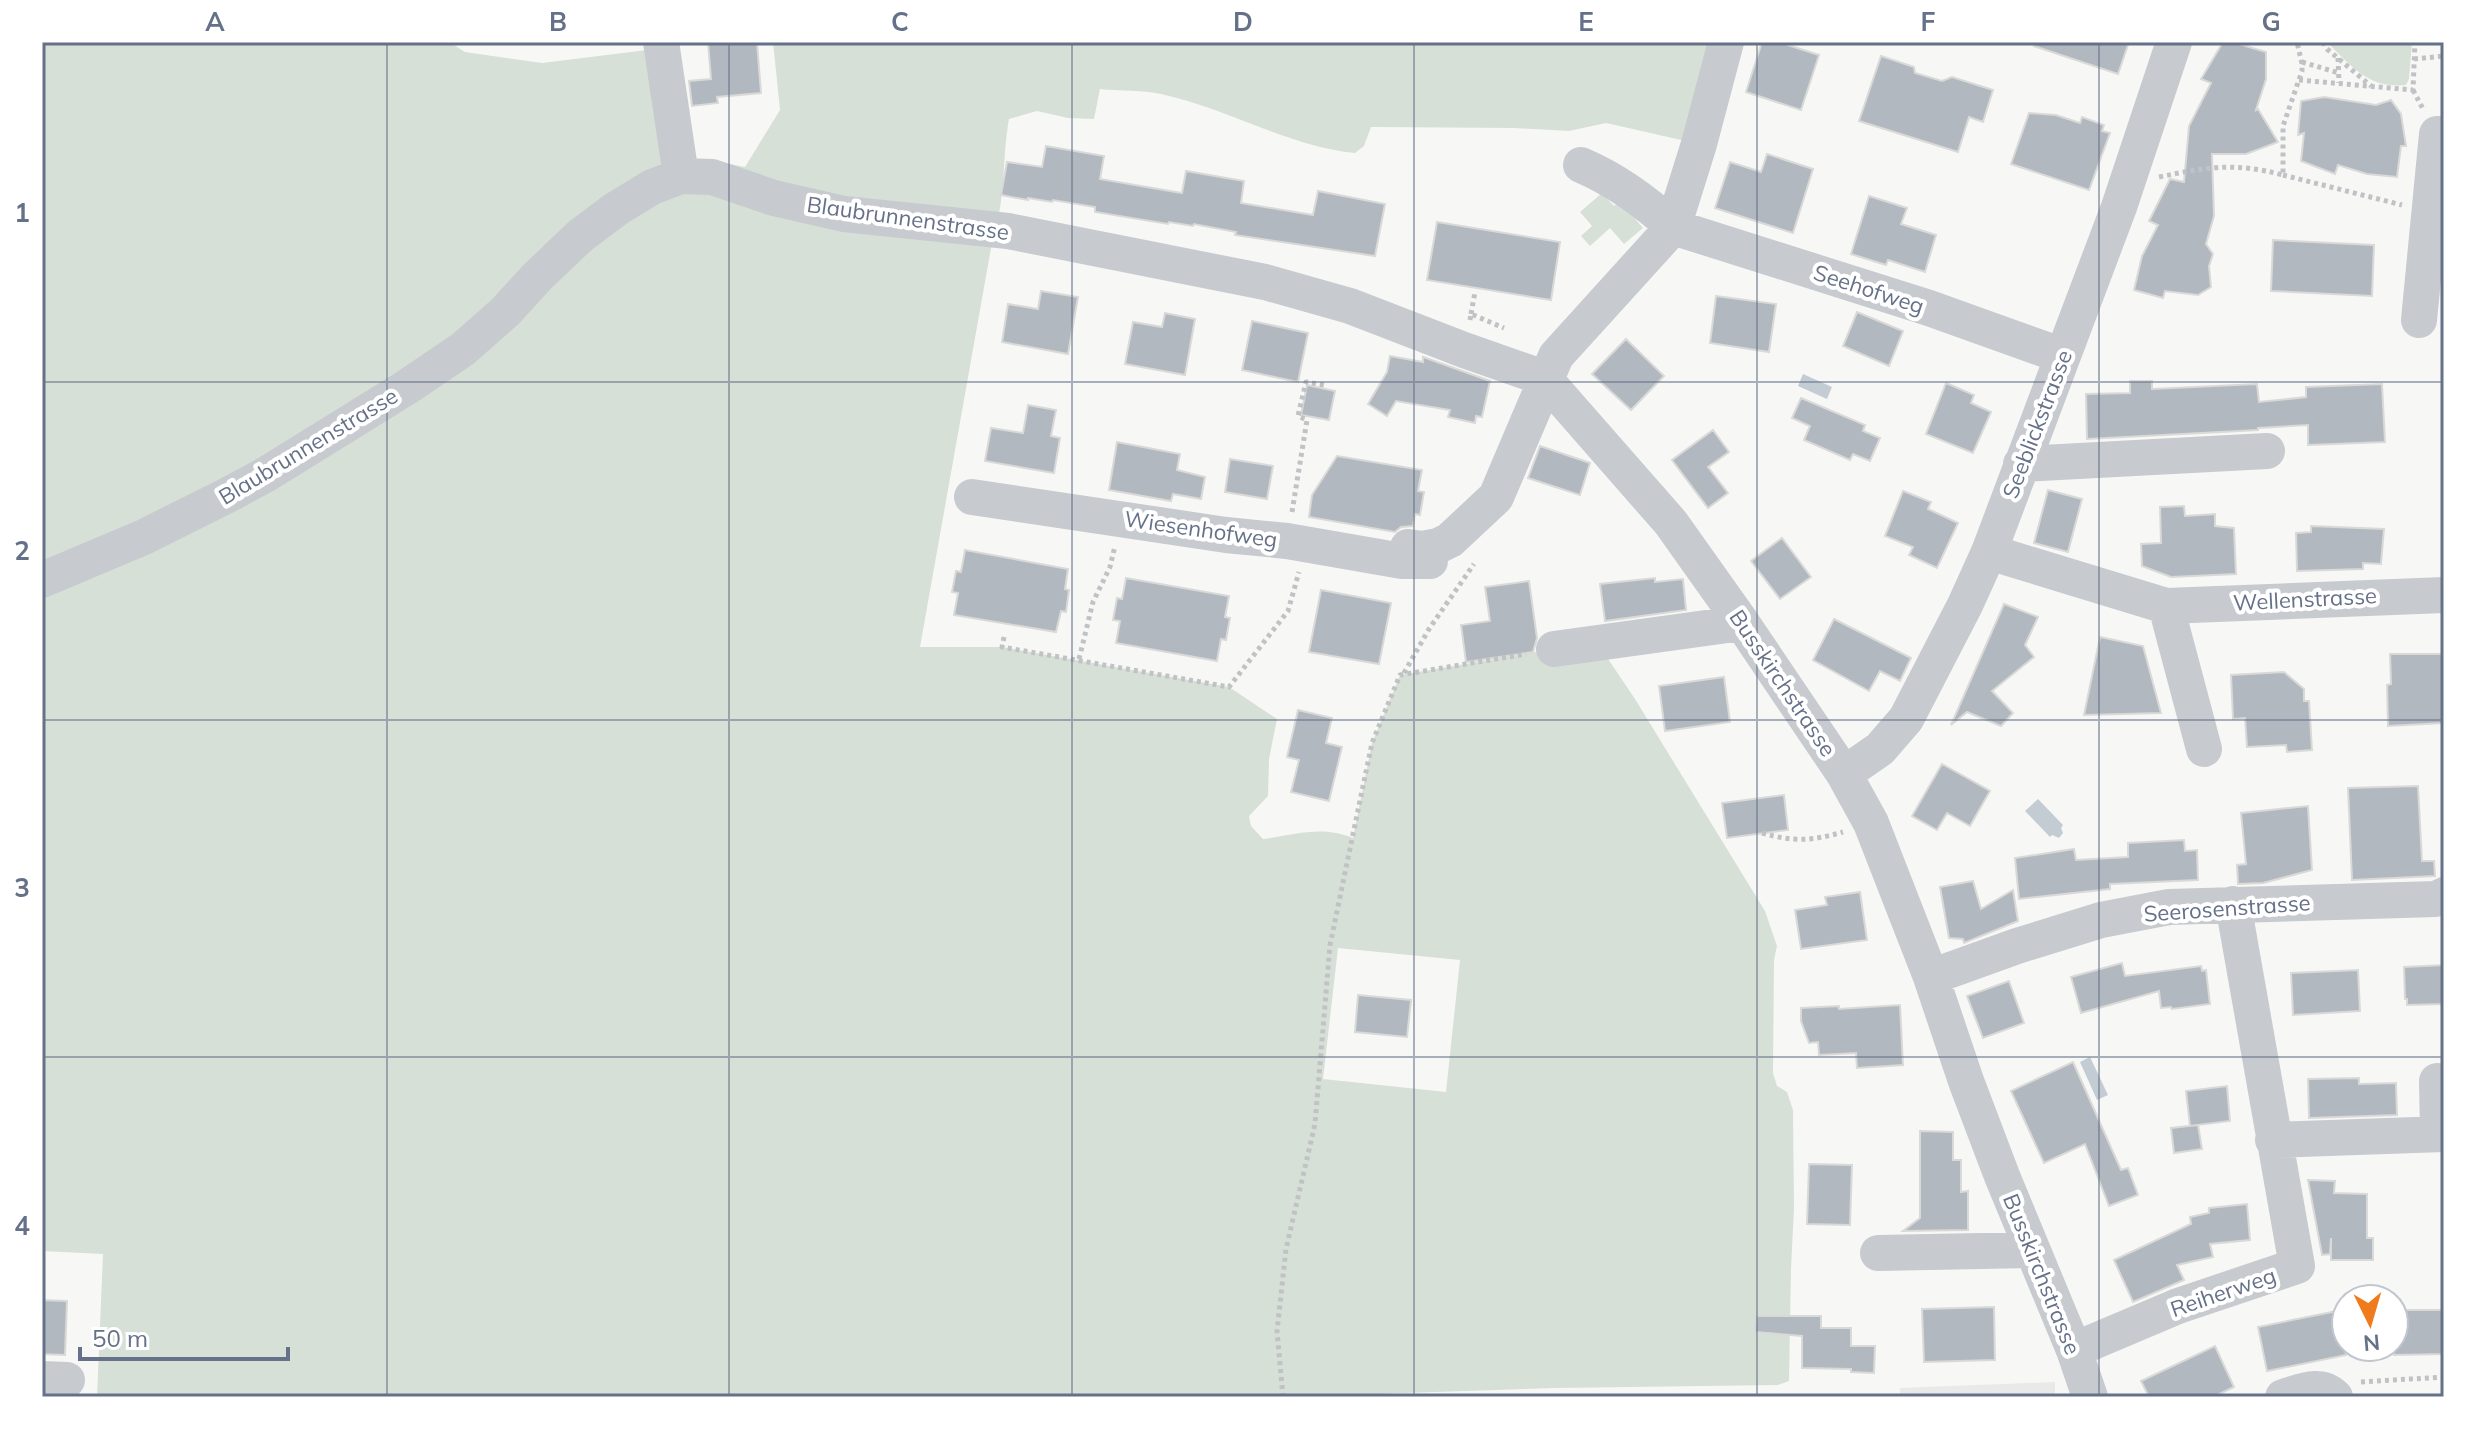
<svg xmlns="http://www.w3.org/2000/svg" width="2486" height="1439" viewBox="0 0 2486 1439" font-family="Mulish,sans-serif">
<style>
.built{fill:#e8e9e8}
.green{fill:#d7e0d6;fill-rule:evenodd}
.water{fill:#c4ccd3}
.building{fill:#b2b8bf;stroke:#d9dad7;stroke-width:2}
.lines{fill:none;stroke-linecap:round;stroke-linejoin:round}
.path{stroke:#c1c2c5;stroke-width:5;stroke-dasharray:4 4;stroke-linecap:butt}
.minor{stroke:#c7cace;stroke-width:36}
.grid{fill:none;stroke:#657188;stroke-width:2;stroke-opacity:0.55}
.labels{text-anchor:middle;stroke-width:8;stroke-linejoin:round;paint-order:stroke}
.street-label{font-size:22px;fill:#657188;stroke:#fff}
.neatline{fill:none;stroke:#657188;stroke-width:3}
.grid-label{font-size:26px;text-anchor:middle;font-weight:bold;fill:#657188}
</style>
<rect width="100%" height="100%" fill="#f7f8f5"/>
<path class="built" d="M2055,1382V1397H1900V1388Z"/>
<path class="green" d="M42,42H449L465,52L542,63L647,50L690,157L711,164L725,163L745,167L780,110L773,42H1726L1699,144L1606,123L1569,131L1514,128L1371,127L1364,146L1355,153C1287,146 1227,108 1161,94C1142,90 1120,91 1100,89L1094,119L1068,118L1037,111L1009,119C1002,157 1006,200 993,237L920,647H1002L1229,687L1277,719L1269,759L1268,796L1249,816L1251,826L1263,839C1296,835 1320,825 1353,838L1372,743L1400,675L1554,649L1600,647L1635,699L1765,911L1777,946L1774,960L1773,1073L1777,1086L1787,1092L1793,1110L1794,1208L1791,1269L1789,1381L1778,1385L1556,1388L1283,1397H97L103,1254L42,1251ZM1338,948L1460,960L1446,1092L1323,1079Z
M2327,42H2412L2409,79L2406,85C2369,89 2352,67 2327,42Z
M1602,193L1614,206L1620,201L1643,228L1624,244L1610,228L1590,246L1581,236L1592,226L1580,212Z"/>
<path class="water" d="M1803,374L1832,387L1827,399L1798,386Z
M2038,799L2063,825L2061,828L2063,833L2059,838L2052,835L2050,837L2025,811Z
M2090,1057L2108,1095L2097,1100L2080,1062Z"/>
<path class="building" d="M708,42H757L761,93L717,97L718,103L692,106L689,81L711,79Z
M1762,42H1778L1819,55L1801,110L1746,92Z
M2035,42H2129L2118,74L2034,46Z
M2223,42H2232L2266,52V79L2256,110L2258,109L2278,142L2246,154H2212L2214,216L2206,244L2213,254L2209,266L2211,287L2198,295L2165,291L2163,298L2134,290L2142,256L2158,225L2149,221L2170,179L2184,182L2189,126L2211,83L2201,79Z
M1881,56L1914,67L1915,73L1942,81L1952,77L1993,90L1983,122L1969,117L1958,152L1859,121Z
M2324,97L2376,105L2391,100L2401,114L2406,146H2401L2397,177L2367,174L2338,165L2335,174L2301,161L2304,133L2298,135L2301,101Z
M2029,113L2056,115L2080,123L2082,117L2104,125L2102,131L2110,133L2089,190L2011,164Z
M1046,146L1104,156L1100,179L1182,193L1186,171L1244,181L1241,203L1313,215L1318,191L1385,204L1375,256L1235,235L1236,232L1194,224L1193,226L1169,222L1168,224L1095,212V207L1053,200L1052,202L1028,198V200L1001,195L1007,162L1042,167Z
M1767,154L1813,169L1793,233L1715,208L1730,162L1761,172Z
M1869,196L1907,208L1901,224L1936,235L1925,272L1888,260L1886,265L1851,254Z
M1437,222L1560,242L1551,300L1427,280Z
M2273,240L2374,245L2372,296L2271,291Z
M1041,291L1078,297L1068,354L1002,342L1008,304L1038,309Z
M1716,296L1776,304L1769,352L1710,343Z
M1857,312L1903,331L1889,366L1843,346Z
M1165,313L1195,319L1185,375L1125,364L1133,322L1162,327Z
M1252,321L1308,333L1298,382L1242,370Z
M1626,339L1664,376L1631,410L1592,374Z
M1390,356L1423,362V357L1426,358L1490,381L1482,417L1476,416L1475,423L1448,417L1450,410L1396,401L1387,416L1368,404L1387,372Z
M2130,381H2152V389L2257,384L2259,402L2306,397V387L2382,384L2385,442L2308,445V425L2258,428V430L2087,439L2086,394L2130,393Z
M1946,383L1974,395L1971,403L1991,412L1973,453L1926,434Z
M1307,385L1335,391L1329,420L1301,415Z
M1801,398L1865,425L1863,431L1880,438L1870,461L1853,454L1850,460L1804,440L1810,426L1792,418Z
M1028,405L1056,410L1051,436L1060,438L1054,473L985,461L991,428L1023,433Z
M1713,430L1729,452L1708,467L1728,493L1708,508L1672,460Z
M1117,442L1180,454L1177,470L1205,477L1201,499L1173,494L1171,501L1109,490Z
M1540,446L1590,463L1580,495L1528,478Z
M1337,456L1422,470L1418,491L1424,492L1420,515L1415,514L1413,526L1401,527L1395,532L1309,517L1312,495Z
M1230,459L1273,466L1267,499L1225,492Z
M2048,490L2082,499L2068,552L2034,543Z
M1903,491L1931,502L1928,509L1958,523L1937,568L1909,555L1913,547L1885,536Z
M2184,506L2185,516L2215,514V526L2234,528L2236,574L2171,577L2142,566L2141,544L2161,543L2160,507Z
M2311,526L2384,529L2381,564L2363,563V569L2297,571L2296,533L2311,532Z
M1782,538L1811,577L1780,599L1751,561Z
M965,550L1068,569L1065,589L1069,590L1066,612L1061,611L1056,632L954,615L958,593L952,592L956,571L961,572Z
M1126,578L1229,596L1225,617L1230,618L1226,640L1221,639L1217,661L1116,643L1120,621L1113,620L1117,598L1122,599Z
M1655,578V582L1683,579L1686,610L1605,621L1600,584Z
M1529,581L1537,638L1533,652L1466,662L1461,625L1490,621L1485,587Z
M1321,590L1391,603L1379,664L1309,652Z
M2004,604L2038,617L2025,645L2034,657L1992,691L2013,713L2001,726L1967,712L1951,725Z
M1834,619L1911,658L1900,681L1880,671L1869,691L1813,660Z
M2100,637L2143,646L2161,713L2084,715Z
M2390,654H2444V723L2388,726L2387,685L2391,684Z
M2284,672L2304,689V701H2309L2312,750L2287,752L2286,745L2247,747L2245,718L2233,719L2231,675Z
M1724,677L1730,722L1665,731L1659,686Z
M1298,710L1332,718L1326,743L1342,747L1329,801L1291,792L1299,760L1287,757Z
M1942,764L1990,791L1970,826L1947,813L1937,830L1912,816Z
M2418,786L2422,861H2434L2435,876L2352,880L2348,788Z
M1784,795L1788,830L1727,838L1722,803Z
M2308,806L2312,870L2263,883L2238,884L2237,865L2246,864L2241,813Z
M2184,840L2185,851L2197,850L2198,880L2110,884V889L2019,899L2015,858L2074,849L2076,860L2128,857V843Z
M1973,881L1981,909L2013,890L2018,921L1964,943L1963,939L1949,938L1940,887Z
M1860,892L1867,940L1801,949L1795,910L1827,905L1825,897Z
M2122,963L2125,976L2201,966L2202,971L2206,970L2210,1004L2172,1009L2171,1007L2161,1008L2159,991L2081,1013L2071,977Z
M2444,965V1004L2407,1005V999H2405L2404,967Z
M2358,970L2360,1011L2293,1015L2291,973Z
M2009,981L2024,1023L1983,1038L1967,996Z
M1358,995L1411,1000L1407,1037L1355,1032Z
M1900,1005L1903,1065L1857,1068L1856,1053L1819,1055L1818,1042L1809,1043L1801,1021V1008L1839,1006V1009Z
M2073,1062L2121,1170L2128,1168L2138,1195L2109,1206L2085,1144L2044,1163L2011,1091Z
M2359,1078V1084L2396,1083L2397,1115L2309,1118L2308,1079Z
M2227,1086L2230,1121L2190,1126L2186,1091Z
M2198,1125L2202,1149L2174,1153L2171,1128Z
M1920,1131L1953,1132V1160H1961V1192L1968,1191V1230L1903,1231L1920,1218Z
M1809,1164L1852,1165L1850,1225L1807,1224Z
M2308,1180L2335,1181L2334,1193L2367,1194V1238H2373V1260H2331V1238L2330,1254L2322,1255Z
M2247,1204L2250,1240L2210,1244L2213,1257L2177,1265L2184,1280L2133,1302L2114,1260L2191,1224L2190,1217L2209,1213V1208Z
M42,1300L67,1301L65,1355L42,1354Z
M1994,1307L1995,1360L1924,1362L1922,1309Z
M2394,1310H2444V1354L2394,1355Z
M2337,1311L2346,1355L2267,1371L2258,1327Z
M1756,1316H1821V1328H1851V1346H1875L1874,1373L1851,1372V1369L1802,1368V1336L1755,1332Z
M2215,1346L2234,1387L2213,1397H2149L2141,1381Z"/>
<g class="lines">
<path class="path" d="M2323,42L2327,49L2371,86
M2338,58L2339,83
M2414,59L2444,56
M2302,62L2339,73
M2299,80L2413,90L2415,42
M2413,90L2423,109
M2283,175L2402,205
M2159,177C2208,167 2234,162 2283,175V126L2302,71V64L2297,42
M1471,314L1475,292
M1470,320L1471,314L1504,328
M1292,512L1307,420L1298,416L1306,382L1324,385
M1004,637L1002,647L1229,687L1288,611L1299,572
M1079,659L1093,602L1110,567L1115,546
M1404,673L1429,629L1474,564
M1762,833C1793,842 1812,841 1843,832
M2361,1382L2444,1377
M1283,1397L1277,1331L1286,1249L1315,1124L1330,945L1372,743L1400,675L1526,654"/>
<path class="minor" d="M661,42L681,176
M1581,165C1616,180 1645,201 1673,227L1929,308L2063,356
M2419,320L2437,134
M2021,464L2267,451
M972,497L1226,535L1287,541L1402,561H1430
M1408,547L1423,549L1438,546L1450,540L1496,497L1556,356L1673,227L1699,144L1726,42
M1989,552L2166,606L2444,595
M42,580L144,537L226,496L265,475L407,387L463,349L505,312L537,277L580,236L616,209L652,187L681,176L712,177L774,198L844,214L1008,231L1265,282L1350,306L1464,350L1544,378L1671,523L1742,623L1844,774L1871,823L1931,977L1966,1081L2002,1176L2074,1350L2090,1397
M2166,606L2204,749
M1554,649L1742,623
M1844,774L1880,749L1906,719L1965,605L1989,552L2119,207L2174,42
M1931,977L2017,946L2101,920L2169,907L2436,899L2444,895
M2437,1081L2438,1134
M2273,1140L2444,1134
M1878,1253L2032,1250
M2074,1350L2178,1306L2297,1266L2233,904
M42,1379L67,1380
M2283,1397C2301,1392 2320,1382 2335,1397"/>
</g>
<path class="grid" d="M387,42V1397M729,42V1397M1072,42V1397M1414,42V1397M1757,42V1397M2099,42V1397M42,382H2444M42,720H2444M42,1057H2444"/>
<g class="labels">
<g class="street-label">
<text transform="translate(908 218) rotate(8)" y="8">Blaubrunnenstrasse</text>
<text transform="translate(1869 289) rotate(18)" y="8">Seehofweg</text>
<text transform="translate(2037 424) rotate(-69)" y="8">Seeblickstrasse</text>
<text transform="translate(308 446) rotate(-31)" y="8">Blaubrunnenstrasse</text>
<text transform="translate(1201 529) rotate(8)" y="8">Wiesenhofweg</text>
<text transform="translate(2305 599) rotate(-3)" y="8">Wellenstrasse</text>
<text transform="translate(1783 683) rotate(56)" y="8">Busskirchstrasse</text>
<text transform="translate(2227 908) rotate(-4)" y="8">Seerosenstrasse</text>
<text transform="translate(2042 1274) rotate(68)" y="8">Busskirchstrasse</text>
<text transform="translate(2223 1292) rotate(-19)" y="8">Reiherweg</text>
</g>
</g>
<rect width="2486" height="1439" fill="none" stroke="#ffffff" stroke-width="88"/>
<g transform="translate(2370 1323) rotate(175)"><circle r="38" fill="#ffffff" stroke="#c1c6cf" stroke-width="2"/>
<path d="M0-6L14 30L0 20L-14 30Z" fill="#f07b1c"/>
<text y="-12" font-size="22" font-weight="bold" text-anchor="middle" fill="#657188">N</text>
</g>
<path d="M80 1347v12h208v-12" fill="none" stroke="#657188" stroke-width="4"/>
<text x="92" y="1347" font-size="24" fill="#657188" stroke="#ffffff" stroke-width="6" paint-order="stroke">50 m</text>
<rect x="44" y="44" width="2398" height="1351" class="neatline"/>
<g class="grid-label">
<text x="215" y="31">A</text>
<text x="558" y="31">B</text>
<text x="900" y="31">C</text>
<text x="1243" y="31">D</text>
<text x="1586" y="31">E</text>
<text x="1928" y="31">F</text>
<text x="2271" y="31">G</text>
<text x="22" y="222">1</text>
<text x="22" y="560">2</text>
<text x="22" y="897">3</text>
<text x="22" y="1235">4</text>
</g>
</svg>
